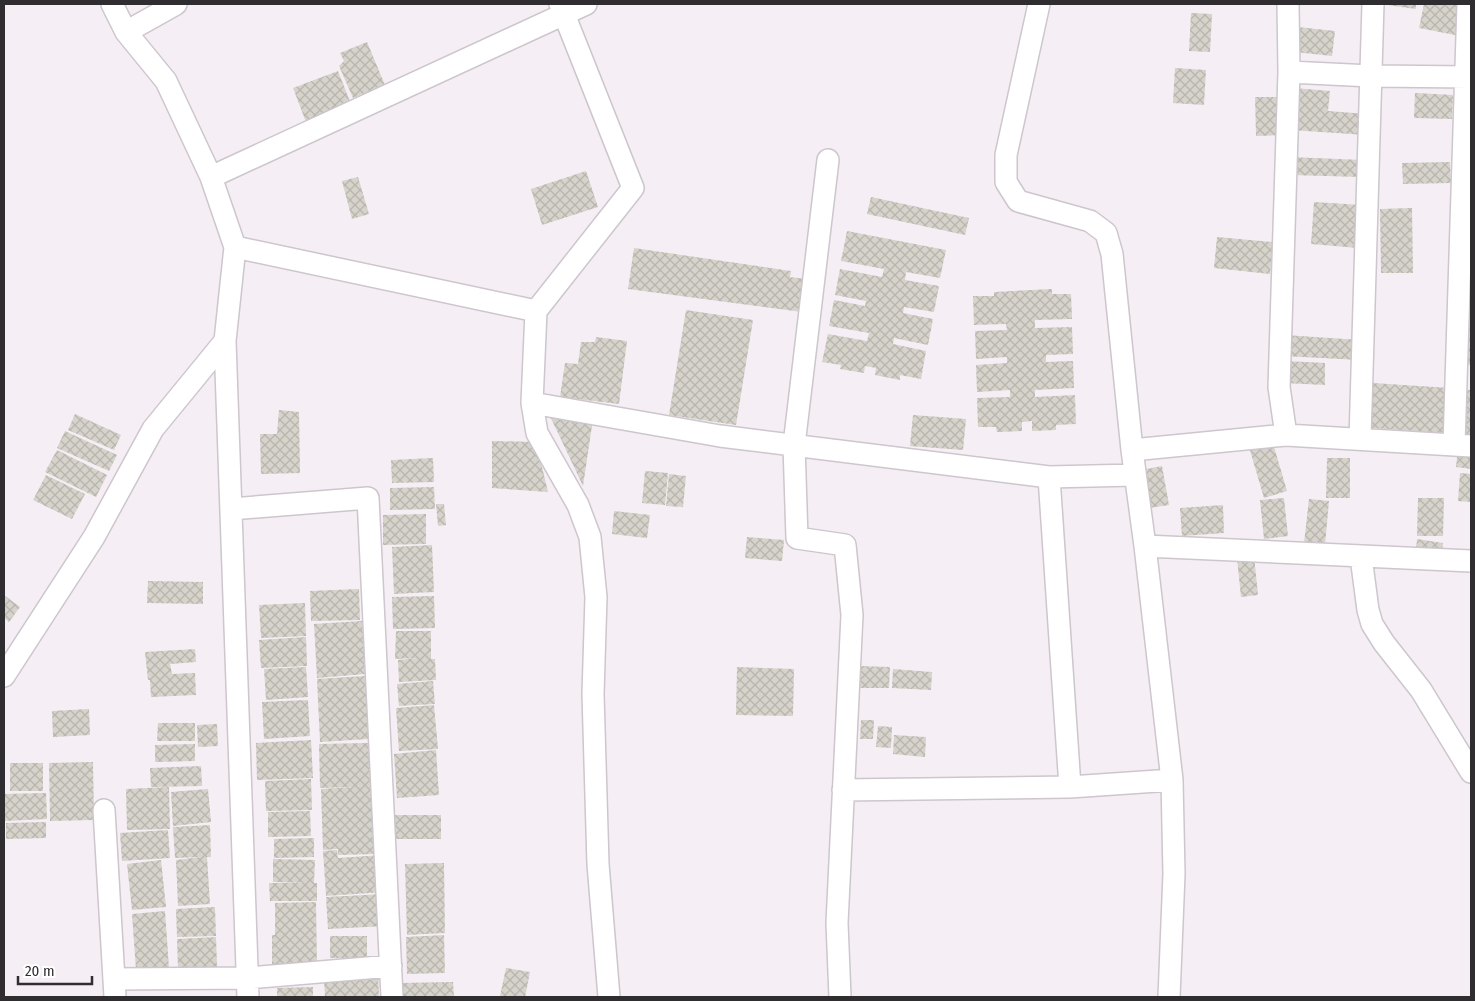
<svg xmlns="http://www.w3.org/2000/svg" width="1475" height="1001" viewBox="0 0 1475 1001" font-family="'Fira Sans Condensed',sans-serif">
<style>
.building{fill:url(#building-cross-hatch)}
.lines{fill:none;stroke-linecap:round;stroke-linejoin:round}
.minor-casing{stroke:#cdc6cd;stroke-width:24}
.minor{stroke:#fff;stroke-width:21}
</style>
<defs>
<pattern id="building-cross-hatch" width="8" height="8" patternUnits="userSpaceOnUse" patternTransform="scale(1.25)"><rect width="8" height="8" fill="#d5d3ca"/><path d="M0 0l8 8M0 8l8-8" fill="none" stroke="#b7b5ae"/></pattern>
</defs>
<rect width="100%" height="100%" fill="#f6eef5"/>
<path class="building" d="M1380,4H1416V9Z
M1424,4H1461L1455,35L1419,28Z
M1191,13L1212,14L1210,52L1189,51Z
M1298,27L1335,31L1332,56L1295,52Z
M367,42L385,85L353,98L339,66L344,61L340,53Z
M1175,68L1206,70L1204,105L1173,103Z
M338,71L351,104L306,122L293,88Z
M1294,88L1330,91L1328,111L1367,114L1366,135L1291,130Z
M1415,93L1453,95L1452,119L1414,118Z
M1255,97H1282L1283,135L1256,136Z
M1290,157L1362,160L1361,177L1290,175Z
M1450,162L1451,183L1403,184L1402,163Z
M586,171L598,207L542,225L531,189Z
M358,177L369,214L352,219L342,181Z
M871,197L969,218L965,235L867,214Z
M1314,202L1361,205L1358,248L1311,244Z
M1412,208L1413,273H1381L1380,209Z
M847,231L946,250L940,278L906,272L905,280L939,286L934,312L904,307L903,313L933,319L928,345L894,338L893,344L926,351L921,379L900,375V380L875,375L876,368L865,366L864,373L840,369L841,365L822,362L828,334L867,341L869,333L829,326L834,300L865,306L866,301L835,295L840,269L882,277L884,269L841,261Z
M1217,237L1273,242L1270,274L1214,268Z
M634,248L791,271L790,277L806,279L802,312L628,289Z
M1470,250H1471V317H1466Z
M1052,289V294H1071L1072,319L1035,320V328L1072,327L1073,354L1046,355V362L1073,361L1074,388L1035,390V397L1075,395L1076,424L1056,425V430L1032,431V421L1022,422V431L997,432L996,427H978L977,398L1010,397V390L977,392L976,365L1007,363V357L976,359L975,331L1007,330L1006,324L974,325L973,296H994V292Z
M686,310L753,320L736,425L669,415Z
M1466,321H1471V365H1465Z
M1285,335L1360,340L1359,360L1284,356Z
M596,337L627,341L619,404L560,397L565,363L578,364L581,342H595Z
M1286,361L1325,363V385L1284,383Z
M1373,383L1450,388L1447,433L1370,428Z
M1464,390H1471V436H1464Z
M279,410L299,412L300,473L261,474L260,434H277Z
M75,414L121,435L114,450L68,430Z
M549,414L593,419L583,486Z
M913,415L966,419L963,450L910,446Z
M65,431L117,455L109,471L57,448Z
M1272,440L1287,491L1264,498L1249,447Z
M492,441L536,442L548,492L492,488Z
M1458,447L1471,448V469L1456,467Z
M57,450L107,475L96,497L45,472Z
M433,458L434,482L392,483L391,460Z
M1327,458H1350V498H1326Z
M1162,466L1169,505L1149,508L1142,470Z
M645,471L668,473L665,505L642,503Z
M1460,473L1471,474V502L1458,501Z
M669,474L686,476L683,507L666,506Z
M46,475L85,494L72,519L33,500Z
M434,487L435,509L390,510V488Z
M1284,498L1288,536L1264,539L1260,500Z
M1418,498H1444L1443,536H1417Z
M1309,499L1329,501L1325,545L1304,543Z
M436,504H444L446,525L438,526Z
M1223,505L1224,533L1182,536L1180,508Z
M614,511L650,515L647,538L612,534Z
M426,514V544L383,545V515Z
M747,537L784,540L782,561L745,558Z
M1417,539L1443,543L1442,554L1416,550Z
M432,545L434,592L394,594L392,547Z
M1254,556L1258,595L1241,597L1237,558Z
M148,581L203,582V604L147,603Z
M359,589L360,620L311,621L310,591Z
M4,595L20,607L9,622L4,618Z
M434,596L435,628L393,629L392,597Z
M305,603L306,636L261,638L259,605Z
M362,621L366,674L317,678L314,624Z
M396,631H431V659H435L436,680L399,682L398,660L418,658L395,659Z
M306,637L307,666L261,668L259,640Z
M195,649L196,662L170,664L172,674L195,673L196,695L151,697L150,680H148L145,652Z
M859,666L890,667L889,688H858Z
M306,667L308,697L266,700L264,669Z
M737,667L794,669L793,716L736,715Z
M893,669L932,672L931,690L892,688Z
M365,676L369,739L320,742L317,679Z
M433,681L435,704L399,706L397,684Z
M308,700L310,736L264,739L262,702Z
M434,705L438,749L399,751L396,708Z
M89,709L90,735L53,737L52,711Z
M861,720H874L873,739H860Z
M158,723H195V741H157Z
M217,724L218,746L198,747L197,725Z
M878,726L892,727L891,748L876,747Z
M894,735L926,737L925,757L893,754Z
M311,740L313,778L257,780L256,743Z
M369,743L370,787H373L376,854L338,855V849L323,850L321,789L354,787L320,788L319,744Z
M195,744V761L155,762V745Z
M436,750L439,795L397,798L394,754Z
M93,762L94,820L50,821L49,763Z
M10,763H43V791H10Z
M201,766L202,786L151,787L150,768Z
M311,779L312,810L266,811L265,781Z
M169,787L170,829L127,830L126,789Z
M208,789L211,822L173,826L171,792Z
M46,793L47,819L4,821V794Z
M310,811L311,836L268,837V812Z
M387,815H441V839H387Z
M46,822V838L6,839V823Z
M210,825L211,857H207L210,904L178,906L176,860L201,857L175,858L173,827Z
M168,830L170,858L122,861L120,833Z
M314,838V857L274,858V839Z
M337,850L338,858L382,855L385,892L326,896L323,851Z
M273,859L315,860L314,883H317V901H270L269,883H308L273,882Z
M161,860L166,907L132,910L127,864Z
M444,863L445,933L407,935L405,864Z
M384,894L386,926L328,929L326,897Z
M316,902L317,968L272,969V935H275V903Z
M215,907L216,936L177,937L176,909Z
M165,911L169,968L136,970L132,914Z
M444,935L445,973L407,974L406,937Z
M330,936H367V958H330Z
M216,937L217,967L178,969L177,939Z
M506,968L530,972L525,997L500,996Z
M378,974L379,997H325L324,978Z
M453,982L454,997H402L401,983Z
M313,987V997H277V988Z"/>
<g class="lines">
<defs>
<path id="minor" d="M112,4L126,32L166,81L211,177L235,247L225,341L248,997
M560,4L633,188L536,311L532,403L537,433L578,505L590,537L596,597L593,694L598,864L609,997
M1039,4L1006,155V182L1018,201L1090,221L1106,233L1112,254L1132,450L1145,546L1172,780L1174,874L1169,997
M1288,4L1289,72L1279,387L1286,435L1471,446
M126,32L176,4
M1289,72L1371,76L1471,77
M828,160L794,445L797,538L845,545L852,615L837,923L840,997
M211,177L586,4
M235,247L536,311
M532,403L720,436L1049,477L1135,475
M1360,439L1373,4
M1454,445L1468,4
M1132,450L1286,435
M1049,477L1070,787
M231,509L368,498L392,997
M1145,546L1471,561
M1361,557L1368,610L1372,624L1384,643L1421,690L1471,772
M4,676L94,537L153,429L225,341
M843,790L1070,787L1172,780
M104,810L115,997
M115,979L247,978L391,966"/>
</defs>
<use href="#minor" class="minor-casing"/>
<use href="#minor" class="minor"/>
</g>
<rect width="1475" height="1001" fill="none" stroke="#302d30" stroke-width="10"/>
<path d="M18 976v8h74v-8" fill="none" stroke="#302d30" stroke-width="2.5"/>
<text x="25" y="976" font-size="15" fill="#302d30" stroke="#ffffff" stroke-width="4" paint-order="stroke">20 m</text>
</svg>
